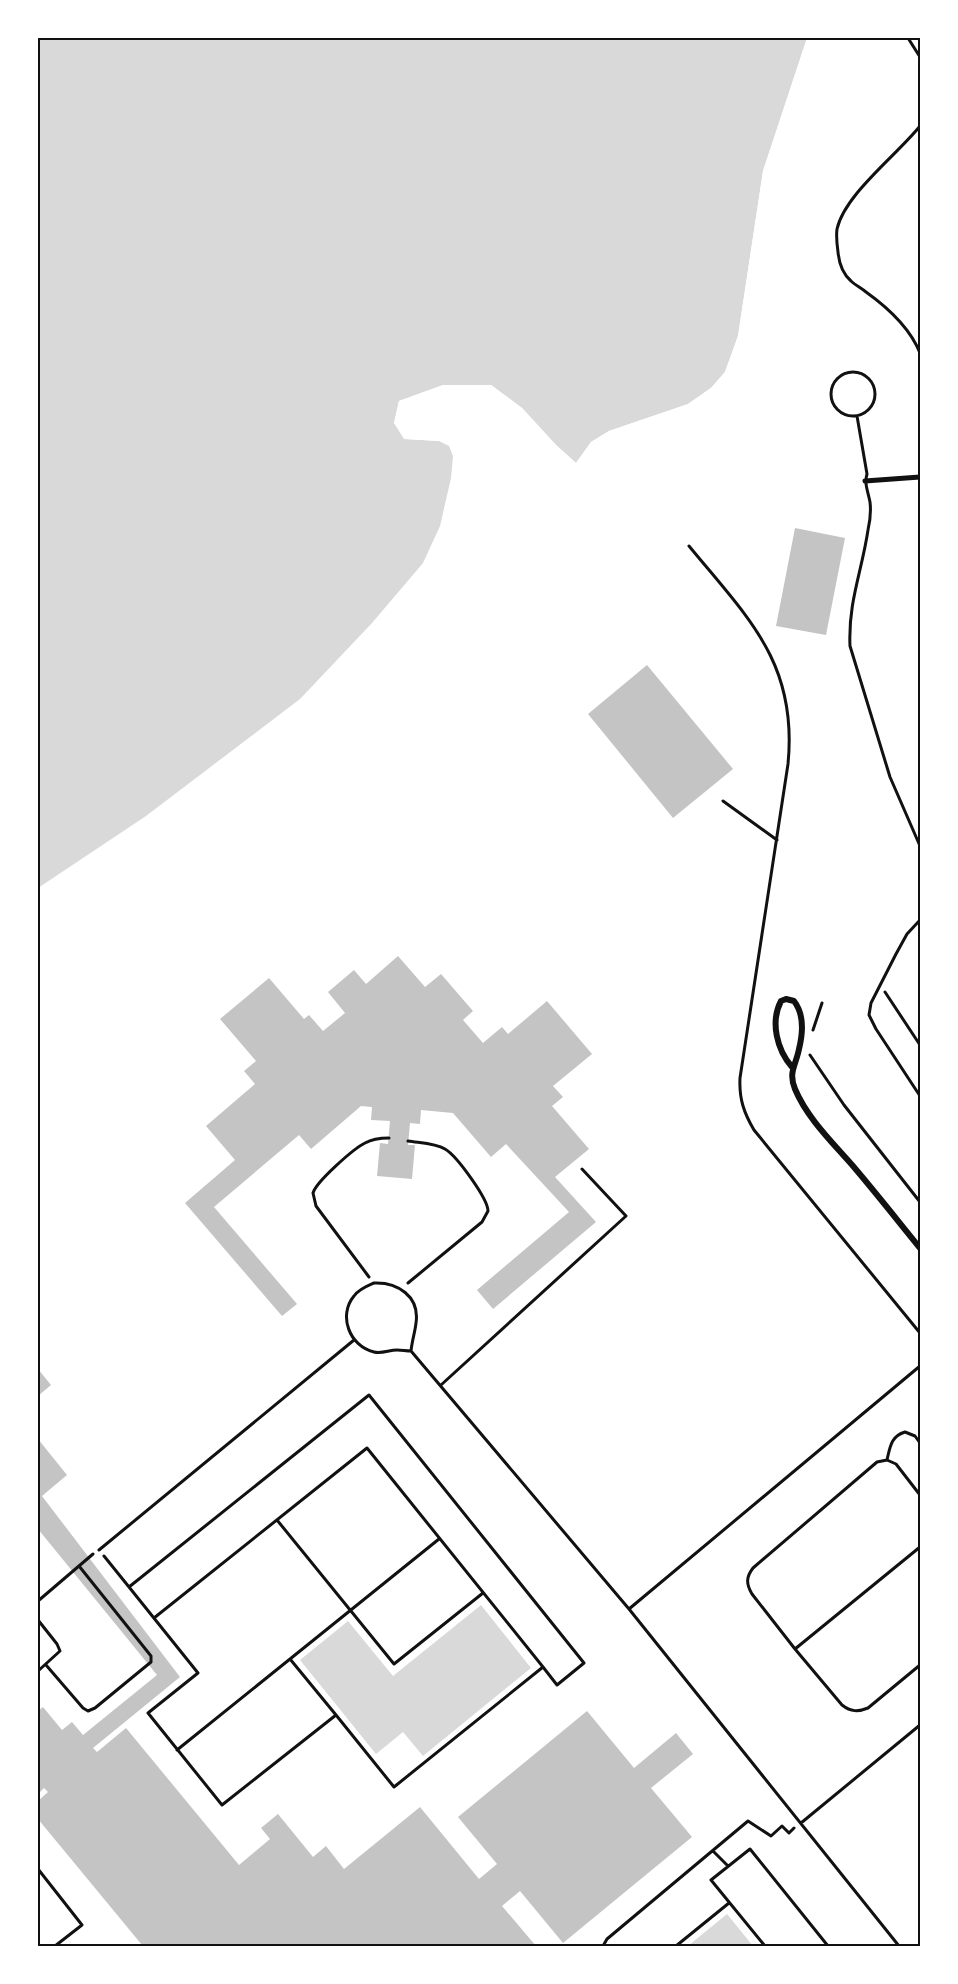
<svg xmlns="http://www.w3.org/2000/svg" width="958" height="1984" viewBox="0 0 958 1984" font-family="Roboto,sans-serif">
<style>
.water{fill:#d9d9d9}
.pier{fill:#fff}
.building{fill:#c4c4c4}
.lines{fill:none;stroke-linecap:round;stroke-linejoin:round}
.path{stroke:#111;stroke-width:3}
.service{stroke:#111;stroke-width:3}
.pedestrian{stroke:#111;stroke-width:5}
.minor{stroke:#111;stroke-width:6}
.neatline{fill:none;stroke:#111;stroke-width:2}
</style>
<rect width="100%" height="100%" fill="#fff"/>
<path class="water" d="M38,38H807L763,171L738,336L725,372L711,388L688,404L609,431L591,442L576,463L556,445L522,408L491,385H443L399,401L394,423L404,439L439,441L449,446L453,456L451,478L440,526L423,563L372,623L300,699L146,816L38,888Z
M481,1605L531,1668L423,1756L403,1732L376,1754L300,1660L348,1621L393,1676Z
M727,1914L753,1946H688Z"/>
<path class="pier" d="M807,38H810L766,172L741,336L728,373L713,390L689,406L611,434L593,444L577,466L553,447L520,410L490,388H444L402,404L397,423L406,436L442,439L439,441L405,439L394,423L399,401L443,385H491L522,408L556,445L576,463L591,442L609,431L688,404L711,388L725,372L738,336L763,171Z"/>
<path class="building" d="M795,528L845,538L826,635L776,626Z
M647,665L733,769L673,818L588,714Z
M398,956L425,987L441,974L473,1011L463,1020L483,1043L502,1027L508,1034L547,1001L592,1054L553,1086L563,1097L552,1106L589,1149L555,1177L596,1222L493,1309L477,1290L569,1212L506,1144L491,1157L453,1113L421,1110L420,1124L410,1123L408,1145H415L412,1179L377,1176L380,1143L388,1144L390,1121L371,1120L372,1107L361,1106L311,1149L299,1135L214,1207L297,1304L282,1316L185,1203L235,1160L206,1126L255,1084L244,1071L256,1061L220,1019L269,978L304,1019L309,1015L323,1031L345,1013L328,992L354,970L366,984Z
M38,1369L51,1385L38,1396Z
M38,1439L67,1475L42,1496L180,1677L93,1748L97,1752L126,1728L239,1865L270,1839L261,1828L278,1814L313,1857L326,1846L344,1869L420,1807L479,1879L497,1864L458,1817L587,1711L634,1768L676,1733L693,1754L651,1788L692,1837L563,1943L520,1891L502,1906L536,1946H140L142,1945L38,1819V1801L48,1792L44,1788L38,1794V1711L43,1707L62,1730L72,1722L83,1735L157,1675L38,1529Z"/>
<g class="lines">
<path class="path" d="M908,38L920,57
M920,126C897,155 845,194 837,229C836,237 837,245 838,252C839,263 843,274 851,281C855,285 861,288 866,292C887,307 910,328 920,353
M885,992L920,1045
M813,1030L822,1003
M810,1055L844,1105L920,1202
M408,1141C420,1143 435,1143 445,1149C457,1156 488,1199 488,1211L482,1222L408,1283
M369,1277L316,1206L313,1193C316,1182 353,1149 365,1143C372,1139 380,1138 389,1138
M277,1520L394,1664L483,1593
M104,1556L129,1587L369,1395L584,1663L557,1685L543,1667
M129,1587L198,1673L148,1713L222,1805L336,1715L394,1787L543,1667L367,1448L154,1618
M38,1601L93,1554
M38,1620L57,1644L60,1651L38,1671
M290,1659L336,1715
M46,1665L83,1708L88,1711L95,1708L151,1662V1656L79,1566
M177,1750L439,1539
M713,1851L728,1866
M38,1869L82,1925L55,1946
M603,1946L607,1939L748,1821L771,1836L782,1826L789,1833L794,1828
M676,1946L729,1903
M765,1946L711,1880L750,1849L828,1946"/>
<path class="service" d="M831 394a22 22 0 1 1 44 0a22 22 0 1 1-44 0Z
M857,416L867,474C864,484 868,491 870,502C871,510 870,521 868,530C862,571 848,602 850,646L890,777L920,846
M689,546C748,618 798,663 788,764L740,1078C739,1099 744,1113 754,1130L920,1333
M723,801L777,840
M920,920L907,934L896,954L871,1003L869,1015L876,1029L920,1096
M374,1283C397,1282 420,1296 416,1323C415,1332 412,1341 411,1351C406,1351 402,1350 397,1350C389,1350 382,1354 374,1352C349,1346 338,1315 354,1296C359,1289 367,1286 374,1283Z
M411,1351L629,1609L899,1946
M441,1385L626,1216L582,1169
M887,1460C890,1447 891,1436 905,1432L915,1436L920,1443
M920,1495L896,1464L887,1460L877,1462L753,1568C746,1577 746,1584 752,1594L795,1649L842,1705C851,1712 858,1712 868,1708L920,1665
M99,1550L354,1340
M629,1609L920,1366
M795,1649L920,1547
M801,1823L920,1725"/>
<path class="pedestrian" d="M865,481L920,477"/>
<path class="minor" d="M792,1067C777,1050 770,1022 781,1001L786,999L794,1001C804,1014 803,1033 799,1049C796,1065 788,1072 795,1089C807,1118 833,1143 853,1166C876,1193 898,1221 920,1248"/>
</g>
<rect width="958" height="1984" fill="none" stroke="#ffffff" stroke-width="78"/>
<rect x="39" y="39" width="880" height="1906" class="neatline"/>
</svg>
